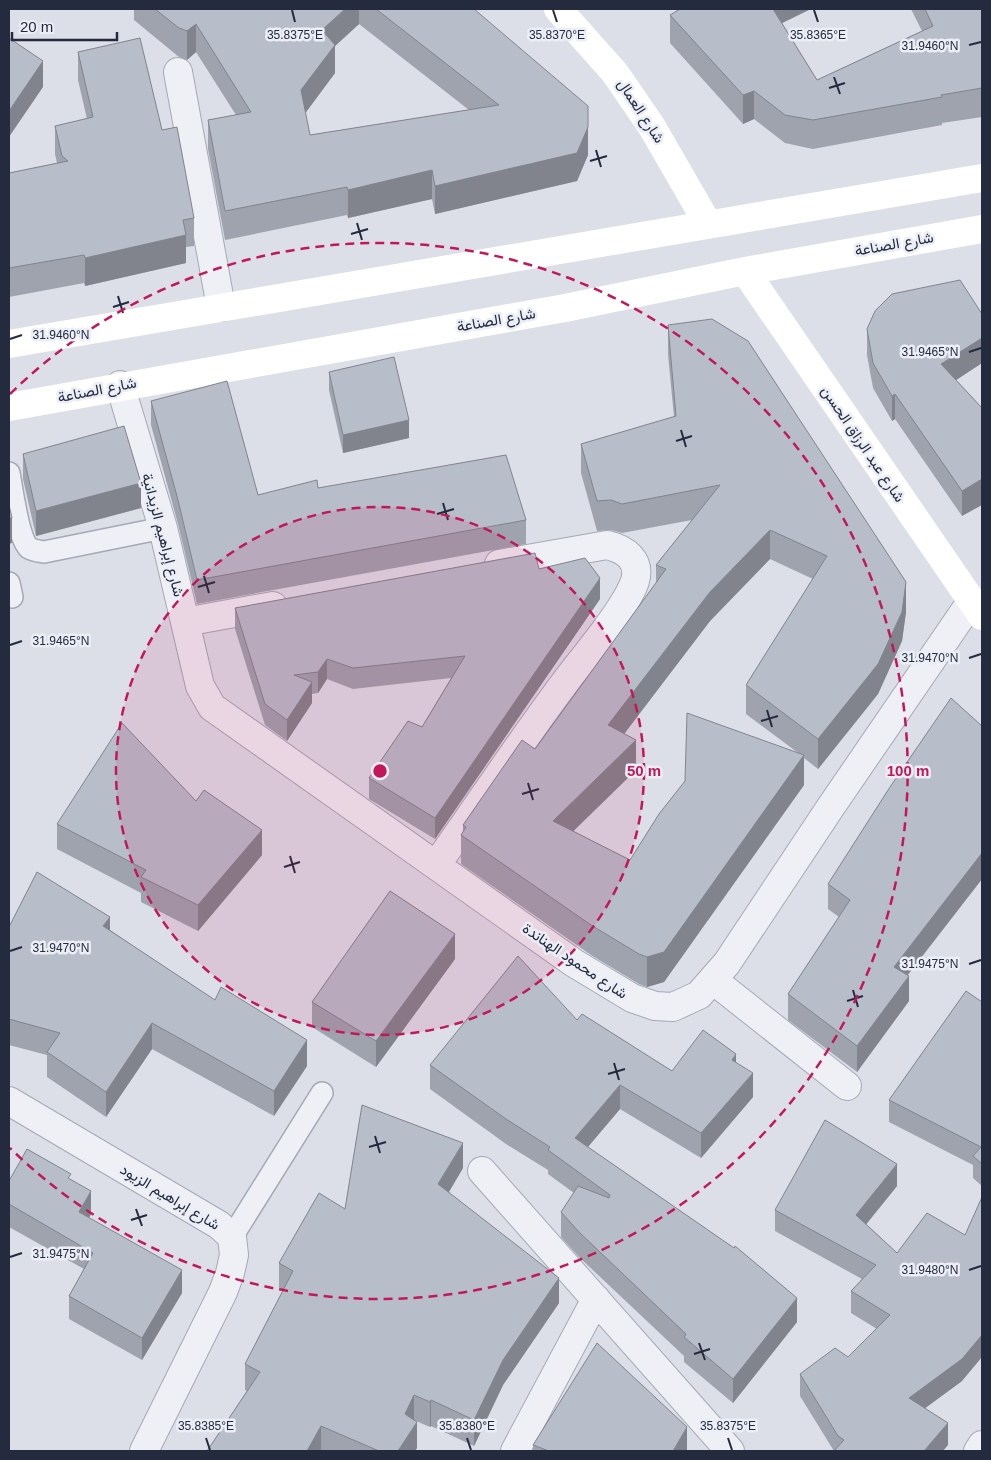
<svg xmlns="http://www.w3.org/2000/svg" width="991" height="1460" viewBox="0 0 991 1460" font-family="Helvetica,Vazirmatn,sans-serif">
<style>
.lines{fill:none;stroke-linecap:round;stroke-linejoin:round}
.lane-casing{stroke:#a5a9b5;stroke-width:24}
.street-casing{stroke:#a5a9b5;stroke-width:30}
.lane{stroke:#eff0f5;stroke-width:21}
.street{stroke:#eff0f5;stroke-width:28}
.secondary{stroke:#fff;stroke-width:28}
.wall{fill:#9ea3ae;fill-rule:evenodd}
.shaded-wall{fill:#81848d}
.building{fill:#b8bdca;stroke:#81848d}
.ticks{fill:none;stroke:#242b3f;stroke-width:2}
.ring{fill:none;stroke:#c2185b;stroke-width:2.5;stroke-dasharray:9 6}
.labels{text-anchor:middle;stroke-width:5;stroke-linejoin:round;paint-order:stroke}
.street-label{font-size:15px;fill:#242b3f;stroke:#ebeef5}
.ticks-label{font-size:12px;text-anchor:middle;fill:#242b3f;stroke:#ebeef5;stroke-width:5;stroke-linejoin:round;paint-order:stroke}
.centre{fill:#c2185b;stroke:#ebeef5;stroke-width:2.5}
.ring-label{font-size:15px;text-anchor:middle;font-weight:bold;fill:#c2185b;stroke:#ebeef5;stroke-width:5;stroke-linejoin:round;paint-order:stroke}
</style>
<rect width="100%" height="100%" fill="#dcdfe7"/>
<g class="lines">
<defs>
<path id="lane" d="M9,473C12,488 18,538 29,548C34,551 39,551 44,552L163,528
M9,583L12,597
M232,1237L322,1093"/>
<path id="street" d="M178,72L221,307
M120,385L163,528L200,686L212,707L574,963L632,998L655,1006L673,1007L699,995L727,963L830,808L971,602
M185,622L273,606
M437,864C480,803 521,741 566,681C584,657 626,608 635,581C641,560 625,549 607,545L499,564
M713,980L847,1086
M9,1101L219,1225L232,1237L234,1255L230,1273L223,1292L144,1451
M482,1171L730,1451
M515,1451L596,1299
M978,1451L982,1445"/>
</defs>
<use href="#lane" class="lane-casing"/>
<use href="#street" class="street-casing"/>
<use href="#lane" class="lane"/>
<use href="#street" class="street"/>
<path class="secondary" d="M558,9L615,73L652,127L708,224
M745,271L982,616
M9,344L982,178
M9,407L565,308L745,271L982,229"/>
</g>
<path class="wall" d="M134,9H474L588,155L577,181L435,214L432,199L348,218L347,215L225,240L208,149V120L236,115L196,52L187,60L179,57L134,20ZM359,24L469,110L310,135L305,113L335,73V46Z
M911,9H982V117L942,123V125L813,149L785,143L754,119L743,124L670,43V15L782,23L817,80L922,31Z
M78,52L162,130L194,218V246L186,247V263L85,286L84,283L9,297V173L57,163L55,154V126L87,119L78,80Z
M982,314V363L956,380L982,408L962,516L895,419L892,421L873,388L867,355V329Z
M668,325L906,612L902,641L878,694L818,769L804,758V785L664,982L647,987L639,984L591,955L461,864V835L463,832V825L535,749L656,583V565L692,520L622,533L611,530L597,531L581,473V444L674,417L668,355ZM770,559L813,579L746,685V714L797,752L630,860L573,831L636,770L624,734L710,621Z
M329,372L409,438L343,453L329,390Z
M151,401L258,495L318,488L526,520V544L197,604L178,524L151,425Z
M23,454L141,508L36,536L23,479Z
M539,569L600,599L435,839L369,799V778L422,727L451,678L353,689L327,679L318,693L312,694V703L287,741L265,725L235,629V608Z
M982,726V879L908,975L909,1001L857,1072L788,1020V994L839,917L828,909V884Z
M196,801L262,855L198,931L141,902V893L57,849V824Z
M9,927L110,930L307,1066L274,1116L152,1049L106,1117L47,1077V1055L9,1045Z
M455,959L376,1067L312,1027V1002Z
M982,1002V1186L973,1178V1165L889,1122V1100Z
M577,1020L672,1071L736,1062L753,1097L701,1158L620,1109L588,1147L797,1322L733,1403L684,1362V1356L579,1257L561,1237V1212L574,1193L548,1174V1170L506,1144L430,1089V1065Z
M463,1168L449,1192L559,1303L503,1385L474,1446L431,1426L430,1427L416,1421L417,1448L415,1451H207L247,1391L245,1390V1364L283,1291L279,1288V1263L345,1209Z
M71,1180L91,1214L89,1218L182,1293L142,1360L69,1319V1296L84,1269L9,1227V1181Z
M897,1186L866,1224L897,1253L965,1235L962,1381L925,1408L948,1445L834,1451L800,1396V1374L848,1357L877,1329L851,1313V1291L862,1279L775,1231V1210Z
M533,1445L687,1451H533Z"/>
<path class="shaded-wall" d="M345,9H359V24L335,46V73L301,119V90L322,30Z
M768,9H811L768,30Z
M196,24V52L187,60V31Z
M43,61V87L9,137V111Z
M754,91V119L743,124V95Z
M588,106V155L577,181L435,214V186Z
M432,170V199L348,218V190Z
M186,235V263L85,286V258Z
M982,338V363L941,390V364Z
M895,394V419L892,421V396Z
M409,420V438L343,453V435Z
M982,479V505L962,516V491Z
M141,483V508L36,536V511Z
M9,518H12V543L9,544Z
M770,530V559L710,621L608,755V725L710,592Z
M600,578V599L435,839V818Z
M906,582V612L902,641L878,694L818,769V739Z
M327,659V679L318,693V672Z
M312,682V703L287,741V720Z
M636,740V770L553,851V821Z
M804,755V785L664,982L647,987V957Z
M262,830V855L198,931V905Z
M982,853V879L894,992V967Z
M110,917V942L103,926Z
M455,934V959L376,1067V1041Z
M909,976V1001L857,1072V1046Z
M152,1023V1049L106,1117V1092Z
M307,1040V1066L274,1116V1091Z
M736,1054V1078L732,1060Z
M753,1073V1097L701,1158V1133Z
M620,1085V1109L575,1162V1138Z
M463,1143V1168L438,1210V1184Z
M897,1164V1186L856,1237V1215Z
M91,1191V1214L79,1235V1212Z
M182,1270V1293L142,1360V1338Z
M559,1278V1303L503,1385L474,1446V1420L503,1360Z
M797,1298V1322L733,1403V1379Z
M982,1335V1357L962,1381L909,1420V1398Z
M414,1395V1421L405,1414Z
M431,1400V1426L430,1427V1402Z
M417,1422V1448L415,1451H398Z
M948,1423V1445L943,1451H924Z
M321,1426V1451H307Z
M687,1427V1451H673Z"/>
<path class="building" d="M155,9H345L322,30L335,45L301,90L310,135L499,105L376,9H474L588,106V127L577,153L435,186L432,170L348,190L347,187L225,211L208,120L251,112L196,24L187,31L179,28Z
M680,9H773L817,80L933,26L925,9H982V88L941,95L942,97L813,120L785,115L754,91L743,95L670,15Z
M9,38L43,61L9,111Z
M140,38L162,130L177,127L194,218L183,220L186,235L85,258L84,255L9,268V173L68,161L62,156L55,126L93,117L78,52Z
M960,280L982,314V338L941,364L982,408V479L962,491L895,394L892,396L873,363L867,329L875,311L892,294Z
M712,319L748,341L906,582L902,612L878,664L818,739L746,685L827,556L770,530L710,592L608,725L636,740L553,821L630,860L659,814L685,781L687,713L804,755L664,952L647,957L639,954L591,925L461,835L466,827L463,825L522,740L535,749L666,569L656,565L720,485L622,504L611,500L597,501L581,444L676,416L668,325Z
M394,357L409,420L343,435L329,372Z
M227,381L258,495L317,480L318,488L506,455L526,520L197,580L178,500L151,401Z
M124,426L141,483L36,511L23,454Z
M9,505L12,518H9Z
M535,553L539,569L585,558L600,578L435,818L369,778L408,721L422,727L465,656L353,668L327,659L318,672L294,675L312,682L287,720L265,704L235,608Z
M951,698L982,726V853L894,967L909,976L857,1046L788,994L850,900L828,884L890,787Z
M122,723L196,801L204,790L262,830L198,905L141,877L146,870L57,824Z
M37,872L110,917L103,926L215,1000L221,987L307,1040L274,1091L152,1023L106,1092L47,1052L60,1033L9,1019V927Z
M390,891L455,934L376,1041L312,1002Z
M518,956L577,1020L582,1014L672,1071L703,1030L736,1054L732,1060L753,1073L701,1133L620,1085L575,1138L734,1248L735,1246L797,1298L733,1379L684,1337L686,1334L579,1232L561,1212L578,1186L609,1198L610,1195L548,1150L550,1147L506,1119L430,1065Z
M966,991L982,1002V1164L973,1156L981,1147L889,1100Z
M362,1105L463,1143L438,1184L559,1278L503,1360L474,1420L431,1400L430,1402L414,1395L405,1414L417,1422L398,1451H379L321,1426L307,1451H207L260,1372L245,1364L293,1271L279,1263L319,1193L345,1209Z
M825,1120L897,1164L856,1215L897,1253L927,1213L965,1235L982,1197V1335L962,1359L909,1398L948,1423L924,1451H834L844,1440L838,1436L800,1374L835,1348L848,1357L890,1315L851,1291L876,1265L775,1210Z
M27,1149L71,1174L68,1178L91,1191L79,1212L182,1270L142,1338L69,1296L93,1253L9,1204V1181Z
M597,1343L687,1427L673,1451H549L533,1445Z"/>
<path class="ticks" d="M292,10L295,22M553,10L557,22M814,10L818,22M969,45L981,42M834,77L840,94M829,88L845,83M596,150L601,167M590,161L607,156M357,223L362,240M351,234L368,229M118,296L123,313M113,307L129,302M10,339L22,335M969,352L981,348M681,430L686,447M676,441L692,436M443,503L448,520M437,514L454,509M204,576L209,593M198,587L215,582M10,645L22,641M969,658L981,654M767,710L772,727M761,721L778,716M528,783L533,800M522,794L539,789M290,856L295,873M284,867L300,862M10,951L22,947M969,964L981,960M853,990L858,1007M847,1001L863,996M614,1063L619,1080M608,1074L625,1069M375,1136L380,1153M369,1147L386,1142M136,1209L142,1226M131,1220L147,1215M10,1257L22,1253M969,1270L981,1266M699,1343L705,1360M694,1354L710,1349M206,1438L210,1450M467,1438L471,1450M728,1438L732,1450"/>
<circle cx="380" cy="771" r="264" fill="#c2185b" fill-opacity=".12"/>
<g class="ring">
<circle cx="380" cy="771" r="264"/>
<path d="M10 394A528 528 0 1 1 10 1148"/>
</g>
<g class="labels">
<g class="street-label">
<text transform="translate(641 111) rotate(57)" y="5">شارع العمال</text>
<text transform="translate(894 244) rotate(-10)" y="5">شارع الصناعة</text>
<text transform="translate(496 320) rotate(-10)" y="5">شارع الصناعة</text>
<text transform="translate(97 390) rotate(-11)" y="5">شارع الصناعة</text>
<text transform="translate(863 444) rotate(56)" y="5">شارع عبد الرزاق الحسن</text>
<text transform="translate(163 535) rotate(75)" y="5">شارع إبراهيم الزيدانية</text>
<text transform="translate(575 961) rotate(34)" y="5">شارع محمود الهناندة</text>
<text transform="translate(170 1197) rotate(31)" y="5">شارع إبراهيم الزيود</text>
</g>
</g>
<g class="ticks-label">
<text x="295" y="39">35.8375°E</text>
<text x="557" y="39">35.8370°E</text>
<text x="818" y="39">35.8365°E</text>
<text x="930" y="50">31.9460°N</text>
<text x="61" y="339">31.9460°N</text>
<text x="930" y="356">31.9465°N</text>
<text x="61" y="645">31.9465°N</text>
<text x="930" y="662">31.9470°N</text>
<text x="61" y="952">31.9470°N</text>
<text x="930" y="968">31.9475°N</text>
<text x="61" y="1258">31.9475°N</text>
<text x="930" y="1274">31.9480°N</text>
<text x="206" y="1430">35.8385°E</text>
<text x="467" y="1430">35.8380°E</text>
<text x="728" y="1430">35.8375°E</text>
</g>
<circle cx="380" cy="771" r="8" class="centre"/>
<g class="ring-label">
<text x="644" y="776">50 m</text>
<text x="908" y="776">100 m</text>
</g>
<rect width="991" height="1460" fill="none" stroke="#242b3f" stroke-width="20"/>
<path d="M12 32v8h105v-8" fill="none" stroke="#242b3f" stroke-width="2.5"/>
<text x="20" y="32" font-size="15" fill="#242b3f" stroke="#ebeef5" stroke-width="4" paint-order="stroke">20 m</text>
</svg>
